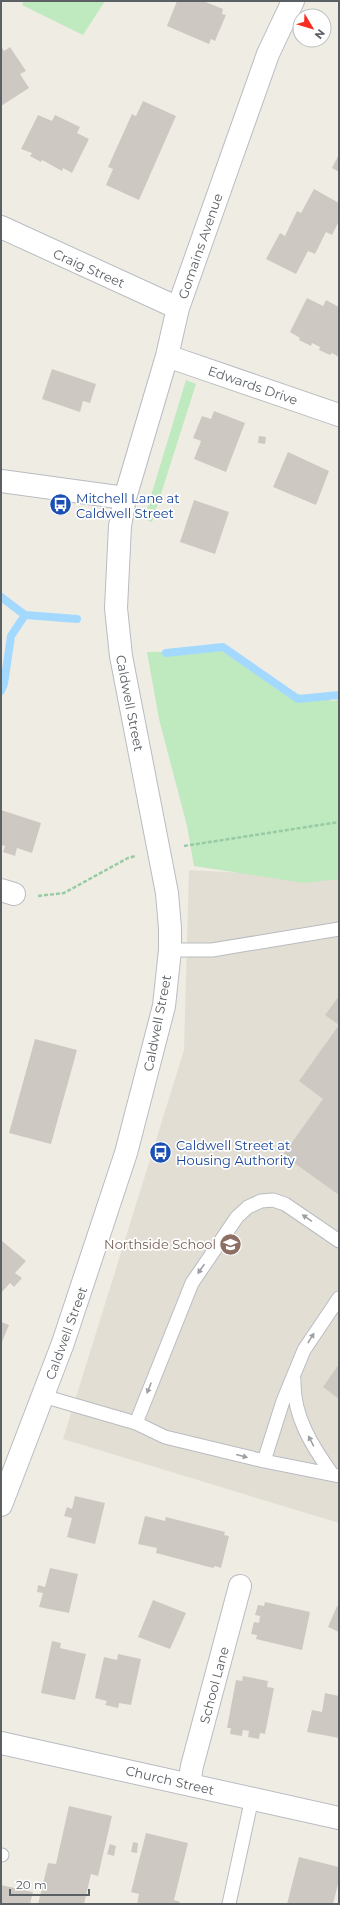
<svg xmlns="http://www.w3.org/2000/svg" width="340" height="1905" viewBox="0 0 340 1905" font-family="Montserrat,sans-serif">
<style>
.education{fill:#e2ded4}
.green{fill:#bfe9be}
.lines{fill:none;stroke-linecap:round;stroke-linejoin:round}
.stream{stroke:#a4d9ff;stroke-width:8}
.building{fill:#cdc9c2}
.lane-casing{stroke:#b8bcc1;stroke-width:15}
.street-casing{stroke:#b8bcc1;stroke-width:24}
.path{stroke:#96cba4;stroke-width:2.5;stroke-dasharray:4 2;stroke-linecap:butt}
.lane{stroke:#fff;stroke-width:13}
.street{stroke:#fff;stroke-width:22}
.oneway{fill:#9da0a3}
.labels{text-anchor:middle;stroke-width:3.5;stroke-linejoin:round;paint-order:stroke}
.street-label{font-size:13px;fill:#5b6065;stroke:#fff}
.transit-label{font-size:13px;fill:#164399;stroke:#fff;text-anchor:start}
.education-label{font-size:13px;fill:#785e54;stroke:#fff;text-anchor:end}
</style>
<rect width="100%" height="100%" fill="#efede3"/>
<path class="education" d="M189,870L339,878V1523L63,1439L184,1050Z"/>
<path class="green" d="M24,1H105L83,35L22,5Z
M186,380L196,384L152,522L144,519Z
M222,651L282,691L333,701L339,699V879L304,883L194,866L187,826L159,719L147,652Z"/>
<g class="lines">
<path class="stream" d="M1,597L25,615L77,619
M166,653L223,647L298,699L339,695
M1,691L4,684L11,636L25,615"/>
</g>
<path class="building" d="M177,1H203L223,9L222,14L226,15L215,41L211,39L209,44L167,26Z
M1,46L4,51L10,47L26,71L20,74L29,88L1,106Z
M143,101L176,116L139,200L106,185L113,169L108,167L132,114L136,116Z
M38,115L52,121L55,115L80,127L77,133L89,139L72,173L63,168L62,171L42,160L41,162L30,156L32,153L21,149Z
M339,154V172L332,168Z
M314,189L339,203V221L332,235L326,232L315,254L308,251L296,274L266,259L280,233L285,236L297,211L301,213Z
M307,298L323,306L326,300L339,307V357L332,353L330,355L319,350L320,347L312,343L311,346L299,340L300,338L290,332Z
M52,369L96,384L90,403L83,401L80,412L42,399Z
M214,411L245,423L226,472L194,459L201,441L193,438L202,416L211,419Z
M259,436L266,437L265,444L258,443Z
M288,452L329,471L316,505L273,487Z
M194,500L229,512L215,554L180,542Z
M1,810L41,823L32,853L17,848L15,856L3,852L5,846L1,845Z
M339,996V1025L325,1015Z
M339,1025V1195L283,1155L323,1099L299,1081Z
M35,1039L77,1050L51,1144L9,1133Z
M2,1241L26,1261L15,1273L22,1278L14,1287L10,1283L1,1293Z
M1,1322L9,1325L1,1344Z
M339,1364V1399L323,1387Z
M75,1496L105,1503L95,1544L67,1537L72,1518L64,1516L67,1507L72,1509Z
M145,1516L165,1521L166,1517L225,1532L224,1535L229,1536L221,1568L215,1566L213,1568L156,1553L157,1548L138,1544Z
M50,1568L78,1574L69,1613L39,1607L43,1593L37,1592L38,1585L45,1587Z
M153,1600L186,1613L170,1649L138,1637Z
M265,1602L310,1612L302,1650L256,1639L257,1635L251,1634L254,1622L259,1623L260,1616L255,1615L258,1605L264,1606Z
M337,1606L339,1607V1632L328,1627Z
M52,1641L61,1643L60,1648L86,1654L75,1700L41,1693Z
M118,1654L141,1659L131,1705L119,1703L118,1708L105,1705L107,1701L95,1698L104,1657L117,1660Z
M243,1676L268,1681L267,1687L274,1688L265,1734L260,1733L259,1739L248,1737L249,1731L243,1730L242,1736L230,1734L231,1728H227L236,1680L242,1681Z
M325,1693L339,1696V1738L307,1732L312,1710L322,1712Z
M69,1806L112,1816L98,1876L91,1874L84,1904H38L48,1863L56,1864Z
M146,1833L188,1843L174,1900L180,1902L179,1904H137L139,1894L131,1892Z
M133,1842L138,1843L137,1853L131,1852Z
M110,1844L116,1846L114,1856L107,1854Z
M299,1857L339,1867V1880L333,1904H287Z
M1,1885L33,1892L30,1904H1Z"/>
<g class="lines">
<defs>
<path id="lane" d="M170,950H212L339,929
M294,1380C293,1416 312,1446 332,1474
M43,1396L136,1423L165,1437L264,1461L339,1476
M136,1423L192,1283L237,1217L248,1207L261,1201L273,1200L285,1204L339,1241
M264,1461L283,1401L304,1350L339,1298
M1,1855H2
M229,1904L252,1798"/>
<path id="street" d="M1,227L178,308
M167,356L339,415
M1,481L125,498
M1,890L14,894
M1,1505L63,1343L126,1153L164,1006L170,950V928L167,893L121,656L116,608L120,526L125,498L167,356L178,308L268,54L293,1
M1,1743L339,1818
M189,1784L192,1766L240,1586"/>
</defs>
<use href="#lane" class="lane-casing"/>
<use href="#street" class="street-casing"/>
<path class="path" d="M184,846L339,822
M38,896L64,893L128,858L136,856"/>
<use href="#lane" class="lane"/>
<use href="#street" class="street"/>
</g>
<defs><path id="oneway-solid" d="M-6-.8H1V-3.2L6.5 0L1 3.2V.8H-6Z"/></defs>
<g class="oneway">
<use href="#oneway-solid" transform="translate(307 1218) rotate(-146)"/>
<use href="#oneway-solid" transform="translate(201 1269) rotate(125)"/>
<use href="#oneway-solid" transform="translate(311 1338) rotate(-58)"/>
<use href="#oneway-solid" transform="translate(149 1388) rotate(112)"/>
<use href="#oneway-solid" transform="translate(311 1441) rotate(-118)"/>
<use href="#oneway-solid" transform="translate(242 1456) rotate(15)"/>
</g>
<defs>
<symbol id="bus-disc" viewBox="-11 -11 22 22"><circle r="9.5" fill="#1a4fb4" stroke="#fff"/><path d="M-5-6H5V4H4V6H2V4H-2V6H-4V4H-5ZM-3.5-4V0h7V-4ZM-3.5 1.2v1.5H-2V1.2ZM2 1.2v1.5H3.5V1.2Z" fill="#fff"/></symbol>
<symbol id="school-disc" viewBox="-11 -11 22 22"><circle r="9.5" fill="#8d6e63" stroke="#fff"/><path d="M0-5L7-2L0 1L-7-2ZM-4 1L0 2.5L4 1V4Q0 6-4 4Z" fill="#fff"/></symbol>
</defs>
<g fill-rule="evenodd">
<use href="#bus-disc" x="48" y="492" width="25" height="25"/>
<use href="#bus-disc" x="148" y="1140" width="25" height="25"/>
<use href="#school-disc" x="218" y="1232" width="25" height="25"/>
</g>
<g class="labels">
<g class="street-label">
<text transform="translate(200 246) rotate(-71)" y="5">Gomains Avenue</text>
<text transform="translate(89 268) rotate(24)" y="5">Craig Street</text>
<text transform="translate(253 385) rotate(19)" y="5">Edwards Drive</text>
<text transform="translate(130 703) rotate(79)" y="5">Caldwell Street</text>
<text transform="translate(157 1023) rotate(-79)" y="5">Caldwell Street</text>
<text transform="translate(66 1333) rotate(-70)" y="5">Caldwell Street</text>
<text transform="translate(214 1685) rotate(-75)" y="5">School Lane</text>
<text transform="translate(170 1780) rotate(13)" y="5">Church Street</text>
</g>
<g class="transit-label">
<text x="76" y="503">Mitchell Lane at<tspan x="76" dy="15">Caldwell Street</tspan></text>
<text x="176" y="1150">Caldwell Street at<tspan x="176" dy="15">Housing Authority</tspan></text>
</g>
<g class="education-label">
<text x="216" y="1249">Northside School</text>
</g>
</g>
<rect width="340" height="1905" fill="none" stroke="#5b6065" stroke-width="4"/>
<g transform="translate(312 28) rotate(128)"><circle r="19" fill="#ffffff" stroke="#bdbfc1"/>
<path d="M0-3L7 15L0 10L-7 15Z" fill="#f72d22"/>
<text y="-6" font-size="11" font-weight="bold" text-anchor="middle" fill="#5b6065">N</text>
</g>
<path d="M10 1889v6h79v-6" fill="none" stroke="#5b6065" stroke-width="2"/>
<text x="16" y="1889" font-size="12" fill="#5b6065" stroke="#ffffff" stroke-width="3" paint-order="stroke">20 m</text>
</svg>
